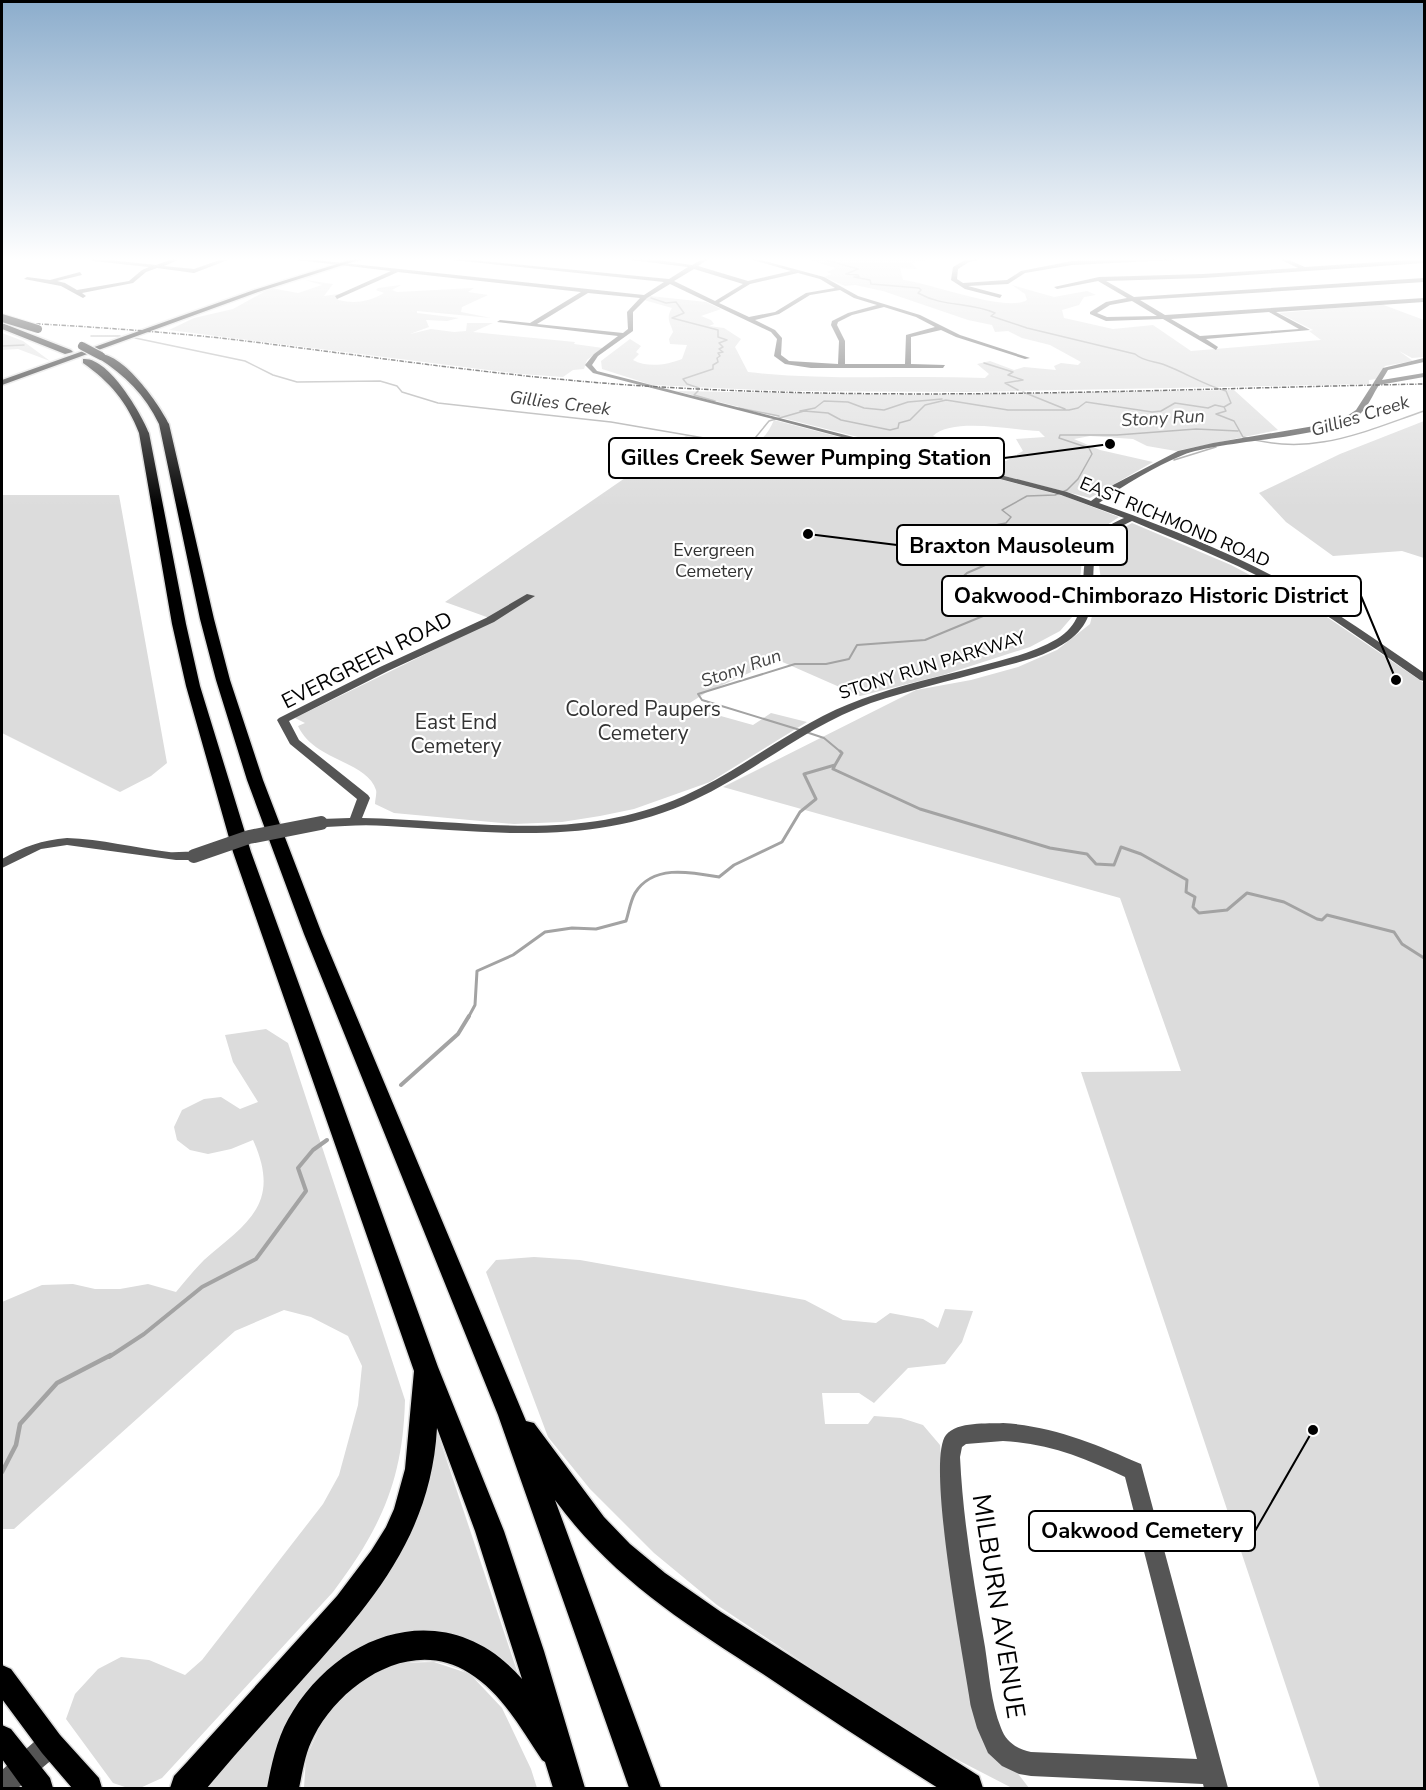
<svg xmlns="http://www.w3.org/2000/svg" width="1426" height="1790" viewBox="0 0 1426 1790" font-family="'Nunito Sans',sans-serif">
<style>
.green{fill:#dcdcdc}
.lines{fill:none;stroke-linecap:round;stroke-linejoin:round}
.stream-far4{stroke:#a3a3a3;stroke-width:1.5}
.stream-far3{stroke:#a3a3a3;stroke-width:2}
.stream-far2{stroke:#a3a3a3;stroke-width:3}
.stream-far1{stroke:#a3a3a3;stroke-width:4}
.stream{stroke:#a3a3a3;stroke-width:4.5}
.major-casing{stroke:#dbdbdb;stroke-width:3}
.highway-casing{stroke:#dbdbdb;stroke-width:3}
.minor{fill:#555;fill-rule:evenodd}
.major{fill:#000;fill-rule:evenodd}
.highway{fill:#000;fill-rule:evenodd}
.rail{stroke:#000;stroke-width:1.5;stroke-dasharray:4.5 1.5 1 1.5;stroke-linecap:butt}
.highway-bridge-casing{stroke:#dbdbdb;stroke-width:10;stroke-linecap:butt}
.minor-bridge{stroke:#555;stroke-width:14}
.highway-bridge{stroke:#000;stroke-width:8}
.labels{text-anchor:middle;stroke-width:4.5;stroke-linejoin:round;paint-order:stroke}
.far-water-label{font-size:18px;font-style:italic;fill:#444;stroke:#fff}
.far-street-label{font-size:18px;fill:#000;stroke:#fff}
.far-park-label{font-size:18px;fill:#333;stroke:#fff}
.street-label{font-size:21px;fill:#000;stroke:#fff}
.park-label{font-size:21px;fill:#333;stroke:#fff}
.near-street-label{font-size:26px;fill:#000;stroke:#fff}
.leader{fill:none;stroke:#000;stroke-width:2}
.callout-dot{fill:#000;stroke:#fff;stroke-width:2}
.callout{fill:#fff;stroke:#000;stroke-width:2}
.callout-label{font-size:22px;text-anchor:middle;font-weight:bold;fill:#000}
</style>
<rect width="100%" height="100%" fill="#fff"/>
<path class="green" d="M777,258H940L912,263L917,269L900,268L903,280C931,283 1006,313 1027,300L1025,294L1012,285L1054,297L1087,291L1096,295L1084,297L1079,305L1062,310L1064,318L1113,329L1153,325L1191,351L1321,340L1309,331L1313,330L1279,313L1381,304L1424,320V357L1412,358L1399,351L1413,361L1385,366L1376,379L1369,380V384L968,392L783,391L652,385L602,369L601,361L630,339L641,346L636,352L639,354L633,360C647,368 667,365 682,359L687,345L670,344L669,339L673,332C671,323 665,319 672,308L644,300L650,296L706,302L721,309L701,316L711,320L714,324L709,326L724,328L741,339L735,347L748,372C827,381 906,375 985,378L989,374L977,364L990,361L1014,370L1024,367L1056,370L1054,366L1061,363L1078,365L1081,362L1050,345L1022,338L1008,331L995,332L992,325L968,320L883,291L855,285L845,286L824,277L832,274L827,272L836,268L808,260Z
M305,280L333,284L324,296L345,293L337,297L338,300C355,304 368,302 384,293L376,290L378,288L401,285L392,290L397,292L474,288L468,292L488,295L462,307L461,312L491,318L417,311V313L459,318L447,321L426,320L429,327L410,334L431,329L454,332L466,331L467,323H493L473,332L575,342L574,344L603,348L587,360L584,369L573,370L563,377L521,374L169,330L194,318L233,309L271,288L298,293L322,285Z
M2,333L23,341L50,361L18,349L2,350Z
M1234,390L1278,430L1176,451L1147,446L1133,439L1090,436L1074,439L1100,450L1153,462L1090,498L946,461L966,451L1006,461L1023,451L1016,439L1045,437L1039,431C1012,430 952,417 933,436L956,442L933,456L676,391L915,395Z
M774,420L1064,496L1119,517L1095,533L1088,541L1082,558L1079,593L1073,616L1060,631L1030,647L943,675L860,696L778,660L707,692L685,706L753,725L771,713L807,722L710,782L634,809L600,816L562,822L514,824L394,813L375,804C375,800 377,793 376,790C367,761 314,761 298,726L305,723L295,718L495,620L445,602L686,436C702,439 742,450 756,443C765,438 770,429 774,420Z
M1424,421V558L1402,551L1333,556L1286,522L1259,493L1340,454Z
M2,495H119L167,763L151,776L120,792L2,733Z
M1132,523L1231,565L1321,613L1424,683V1788H1320L1081,1072L1181,1071L1120,898L723,787L916,690L971,680L1018,667L1057,650L1090,624L1101,580L1096,544Z
M266,1029L288,1043L405,1400C403,1480 381,1528 333,1592L162,1778L140,1788H128L113,1783L66,1719L75,1694L98,1669L121,1657L149,1660L185,1675L202,1660L323,1504L339,1475L358,1405L362,1366L348,1336L311,1317L284,1310L235,1331L14,1529H2V1302L42,1285L73,1284L95,1289H120L148,1284L176,1292C185,1281 194,1270 204,1260C247,1223 282,1204 253,1140L231,1149L208,1154L190,1150L177,1140L174,1127L182,1110L204,1099L221,1097L240,1109L258,1102L233,1062L225,1035Z
M534,1257L580,1260L805,1300L843,1320L876,1323L890,1313L923,1319L938,1328L945,1309L973,1311L962,1342L945,1364L908,1368L874,1403L859,1393H822L825,1424H868L874,1416L901,1418L923,1425L940,1445L954,1572L976,1719L1029,1788H1012L919,1740L717,1605L654,1553L590,1489L548,1437L486,1272L496,1260Z
M437,1431L517,1671L511,1675C476,1638 450,1625 398,1634L281,1742L269,1788H201L341,1633L392,1570L412,1533L431,1479Z
M434,1662L470,1674L502,1708L531,1769L537,1788H304L306,1758L326,1714L355,1683L395,1663Z"/>
<g class="lines">
<path class="stream-far4" d="M819,258L858,269L846,274L858,275L859,277H854L870,280L871,284L919,288L921,290L918,293C945,308 968,301 995,313L991,316L1027,328L1135,354C1144,362 1155,361 1165,365C1186,373 1204,385 1226,391L1231,403L1224,407
M651,298L666,303L676,302L684,313L672,318L718,330V337L727,340L719,343L723,347L719,349L723,352L718,353L720,356L717,358L718,362L713,365V369L683,379L687,384L699,388
M91,336H120
M135,338L245,361L273,375L297,382L380,381L397,386L402,392L438,403L611,422L739,444L751,443L769,421L804,411L828,413L841,420L890,430L898,428L899,423L910,420L925,405L946,400L1008,410H1069L1078,408L1086,402L1152,412L1161,411L1175,403L1208,408L1215,405L1224,407L1226,411L1216,414L1234,421L1243,437C1311,457 1360,433 1424,411
M2,346L24,345
M984,363L1013,372L1008,375L1023,380L1005,383L1018,390
M698,391L694,395L715,401
M1023,392L1065,409
M739,408L779,416
M800,411L815,408L824,401L848,402L864,408L884,410L908,402L942,399
M1174,460L1216,447
M1000,546L981,536L984,527L1006,523L1011,517L1002,510L1027,496L1055,495L1067,490L1078,479L1092,454L1089,448L1059,438L1060,435H1117L1196,429L1238,431"/>
<path class="stream-far3" d="M800,730L702,700L698,694L795,664H826L849,659L857,645L925,640L983,616V611L952,600L945,593L967,573L1006,556L999,545
M806,732L824,738L842,753"/>
<path class="stream-far2" d="M835,765L833,769L920,809L1050,848L1087,854L1096,864L1114,865L1121,847L1141,854L1187,880L1186,892L1195,897L1193,907L1199,913L1227,910L1247,893L1284,902L1317,919L1322,920L1327,915L1394,932L1402,944L1424,958
M468,1018L475,1005L477,971L513,955L545,932L572,928L596,929L626,921C629,912 630,902 635,893C653,864 691,872 719,877L734,865L782,842L800,812L816,799L804,774L835,765L842,753L840,751"/>
<path class="stream-far1" d="M401,1085L458,1034L469,1016
M109,1357L144,1334L202,1287L256,1259L306,1191L298,1168L313,1150L327,1140"/>
<path class="stream" d="M2,1472L16,1445L20,1424L57,1383L111,1355"/>
<defs>
<path id="major" d="M356,258H365L258,292L2,385V380L254,290Z
M2,1665L11,1669L60,1735L99,1778L102,1788H72L42,1753L2,1699Z
M2,1725L11,1729L50,1778L53,1788H23L2,1759Z"/>
<path id="highway" d="M2,323L71,350L73,352L65,354L2,329Z
M98,354C123,352 159,404 169,424L214,619L230,680L263,780L322,934L526,1421L534,1423L604,1517L630,1544L665,1573L721,1612L979,1776L983,1788H938C879,1751 821,1713 763,1674C684,1623 612,1578 555,1500L661,1788H629L498,1415L304,934L247,780L216,680L200,619L159,424C145,395 125,375 98,358Z
M83,359C108,356 141,413 149,433L186,624L200,686L251,852L438,1367L504,1531L544,1651L585,1788H553L545,1762L542,1760C521,1729 502,1693 469,1673C412,1636 341,1683 314,1736C305,1753 303,1770 299,1788H267C272,1761 278,1734 293,1711C346,1627 451,1597 522,1679L475,1531L437,1428C431,1535 372,1603 303,1679C271,1715 238,1751 207,1788H170L174,1776L187,1762L337,1596L371,1551L386,1527L394,1509L405,1469L414,1371L233,852L186,686L172,624L139,433C127,402 110,382 83,363Z"/>
</defs>
<use href="#major" class="major-casing"/>
<use href="#highway" class="highway-casing"/>
<path class="minor" d="M91,258L156,265L175,258H183L164,266L194,269L225,258H233L194,273L157,268L146,272L133,283L82,293L86,296L83,298L61,286L24,279L27,277L50,280L80,272L82,275L57,281L65,283L77,290L129,281L142,270L149,267L93,261Z
M280,258H296L644,295L664,282L433,258H451L669,279L688,267L631,260L595,258H644L692,265L704,258H710L698,266L748,281L791,271L746,258H754L824,277L858,296L920,315L960,335L1030,358L1025,359L956,337L941,330L911,337V364L945,365L943,368H811L785,364L774,356L777,339L771,332L670,284L647,298L633,312V331L598,356L592,365L597,371L1067,492L1091,501L1113,485L1178,451L1213,443L1326,424L1344,418L1356,410L1383,368L1424,358V362L1388,370L1382,380L1424,373V377L1379,385C1373,394 1369,405 1362,412C1338,439 1223,439 1183,455C1154,467 1124,485 1099,503C1161,525 1228,551 1286,583C1334,610 1379,642 1424,673V681L1420,680C1374,648 1328,614 1279,587C1232,561 1181,542 1132,521C1122,526 1111,530 1104,538C1080,565 1111,611 1068,641C1045,657 1016,663 989,670C950,681 910,690 871,703C806,726 755,772 694,800C594,847 492,832 387,826C373,825 359,825 345,826C335,826 326,828 317,826L315,823L317,820L321,819L350,818L357,799L290,744L277,720L279,718L380,667L486,618L527,594L535,596L494,622L388,671L289,721L299,740L368,795L370,798L362,818C474,820 576,844 684,796C746,768 797,722 862,699C901,685 941,676 980,666C1006,659 1033,653 1057,639C1101,612 1069,565 1097,535C1105,527 1115,522 1124,518L1061,495L773,419L593,373L585,365L594,354L618,336L497,322L500,320L530,323L581,292L398,272L337,299L335,296L391,271ZM694,269L743,284L715,301L674,281ZM798,273L820,279L835,288L806,293L775,312L749,317L719,303L750,284ZM840,290L854,298L877,305L848,313L832,321L831,325L839,341L838,364L789,361L781,355L782,338L775,330L755,320L779,314L810,295ZM588,293L640,298L627,312L628,329L623,333L537,324ZM884,307L916,317L935,327L906,335L905,364H845V341L837,325L838,322L852,315Z
M976,258H988L969,262L958,269L957,279L963,283L1007,280L1021,271L1072,261L1214,258L1072,265L1025,273L1008,284L968,286L1002,295L1000,298L965,289L951,280L953,267L965,260Z
M1277,258H1284L1305,267L1424,259V263L1203,278L1106,281L1134,297L1424,278V282L1140,300L1165,315L1424,298V302L1276,312L1310,330L1206,339L1218,347L1216,350L1163,319L1106,321L1090,314V312L1106,302L1127,298L1098,281L1057,289L1054,287L1099,277L1203,274L1298,268ZM1132,301L1157,316L1107,317L1097,313L1110,305ZM1269,312L1299,329L1200,336L1171,319Z
M67,838C101,839 135,848 169,852C179,853 193,849 201,856L194,860H176L67,845L41,849L2,868V859C23,847 42,840 67,838Z
M1003,1423C1053,1426 1096,1444 1141,1464L1228,1788H1204L1203,1784L1031,1776L1019,1774L1002,1766L988,1753L977,1728L971,1707C965,1665 925,1461 946,1435C958,1421 987,1424 1003,1423ZM1003,1441C1048,1443 1085,1458 1125,1477L1197,1759L1031,1752C1017,1749 1006,1742 1001,1728C991,1703 989,1673 985,1647C974,1584 963,1521 960,1457L962,1447L966,1444Z
M51,1732L60,1735L63,1744L60,1753L18,1788H2V1770L42,1735Z"/>
<use href="#major" class="major"/>
<use href="#highway" class="highway"/>
<path class="rail" d="M2,322C81,326 159,331 238,340C368,356 498,376 629,385C894,403 1159,389 1424,384"/>
<defs>
<path id="highway-bridge" d="M2,318L38,329
M82,346L101,356"/>
</defs>
<use href="#highway-bridge" class="highway-bridge-casing"/>
<path class="minor-bridge" d="M194,856L249,837L321,823"/>
<use href="#highway-bridge" class="highway-bridge"/>
</g>
<linearGradient id="sky" x2="0" y2="1"><stop stop-color="#8cadcc"/><stop offset="0.51" stop-color="#fff"/><stop offset="1" stop-color="#fff" stop-opacity="0"/></linearGradient>
<rect width="1426" height="508" fill="url(#sky)"/>
<g class="labels">
<g class="far-water-label">
<text transform="translate(560 403) rotate(7)" y="6">Gillies Creek</text>
<text transform="translate(1360 416) rotate(-17)" y="6">Gillies Creek</text>
<text transform="translate(1163 418) rotate(-3)" y="6">Stony Run</text>
<text transform="translate(741 668) rotate(-19)" y="6">Stony Run</text>
</g>
<g class="far-street-label">
<text transform="translate(1175 522) rotate(23)" y="6">EAST RICHMOND ROAD</text>
<text transform="translate(932 665) rotate(-17)" y="6">STONY RUN PARKWAY</text>
</g>
<g class="far-park-label">
<text x="714" y="556">Evergreen<tspan x="714" dy="21">Cemetery</tspan></text>
</g>
<g class="street-label">
<text transform="translate(367 660) rotate(-27)" y="7">EVERGREEN ROAD</text>
</g>
<g class="park-label">
<text x="643" y="716">Colored Paupers<tspan x="643" dy="24">Cemetery</tspan></text>
<text x="456" y="729">East End<tspan x="456" dy="24">Cemetery</tspan></text>
</g>
<g class="near-street-label">
<text transform="translate(999 1606) rotate(81)" y="9">MILBURN AVENUE</text>
</g>
</g>
<path class="leader" d="M1110 444L1004 458M808 534L897 545M1396 680L1361 596M1313 1430L1255 1531"/>
<g class="callout-dot">
<circle cx="1110" cy="444" r="6"/>
<circle cx="808" cy="534" r="6"/>
<circle cx="1396" cy="680" r="6"/>
<circle cx="1313" cy="1430" r="6"/>
</g>
<g class="callout">
<rect x="609" y="438" width="395" height="40" rx="6"/>
<rect x="897" y="525" width="230" height="40" rx="6"/>
<rect x="942" y="576" width="419" height="40" rx="6"/>
<rect x="1029" y="1511" width="226" height="40" rx="6"/>
</g>
<g class="callout-label">
<text x="806" y="465">Gilles Creek Sewer Pumping Station</text>
<text x="1012" y="553">Braxton Mausoleum</text>
<text x="1151" y="603">Oakwood-Chimborazo Historic District</text>
<text x="1142" y="1538">Oakwood Cemetery</text>
</g>
<rect width="1426" height="1790" fill="none" stroke="#000000" stroke-width="6"/>
</svg>
